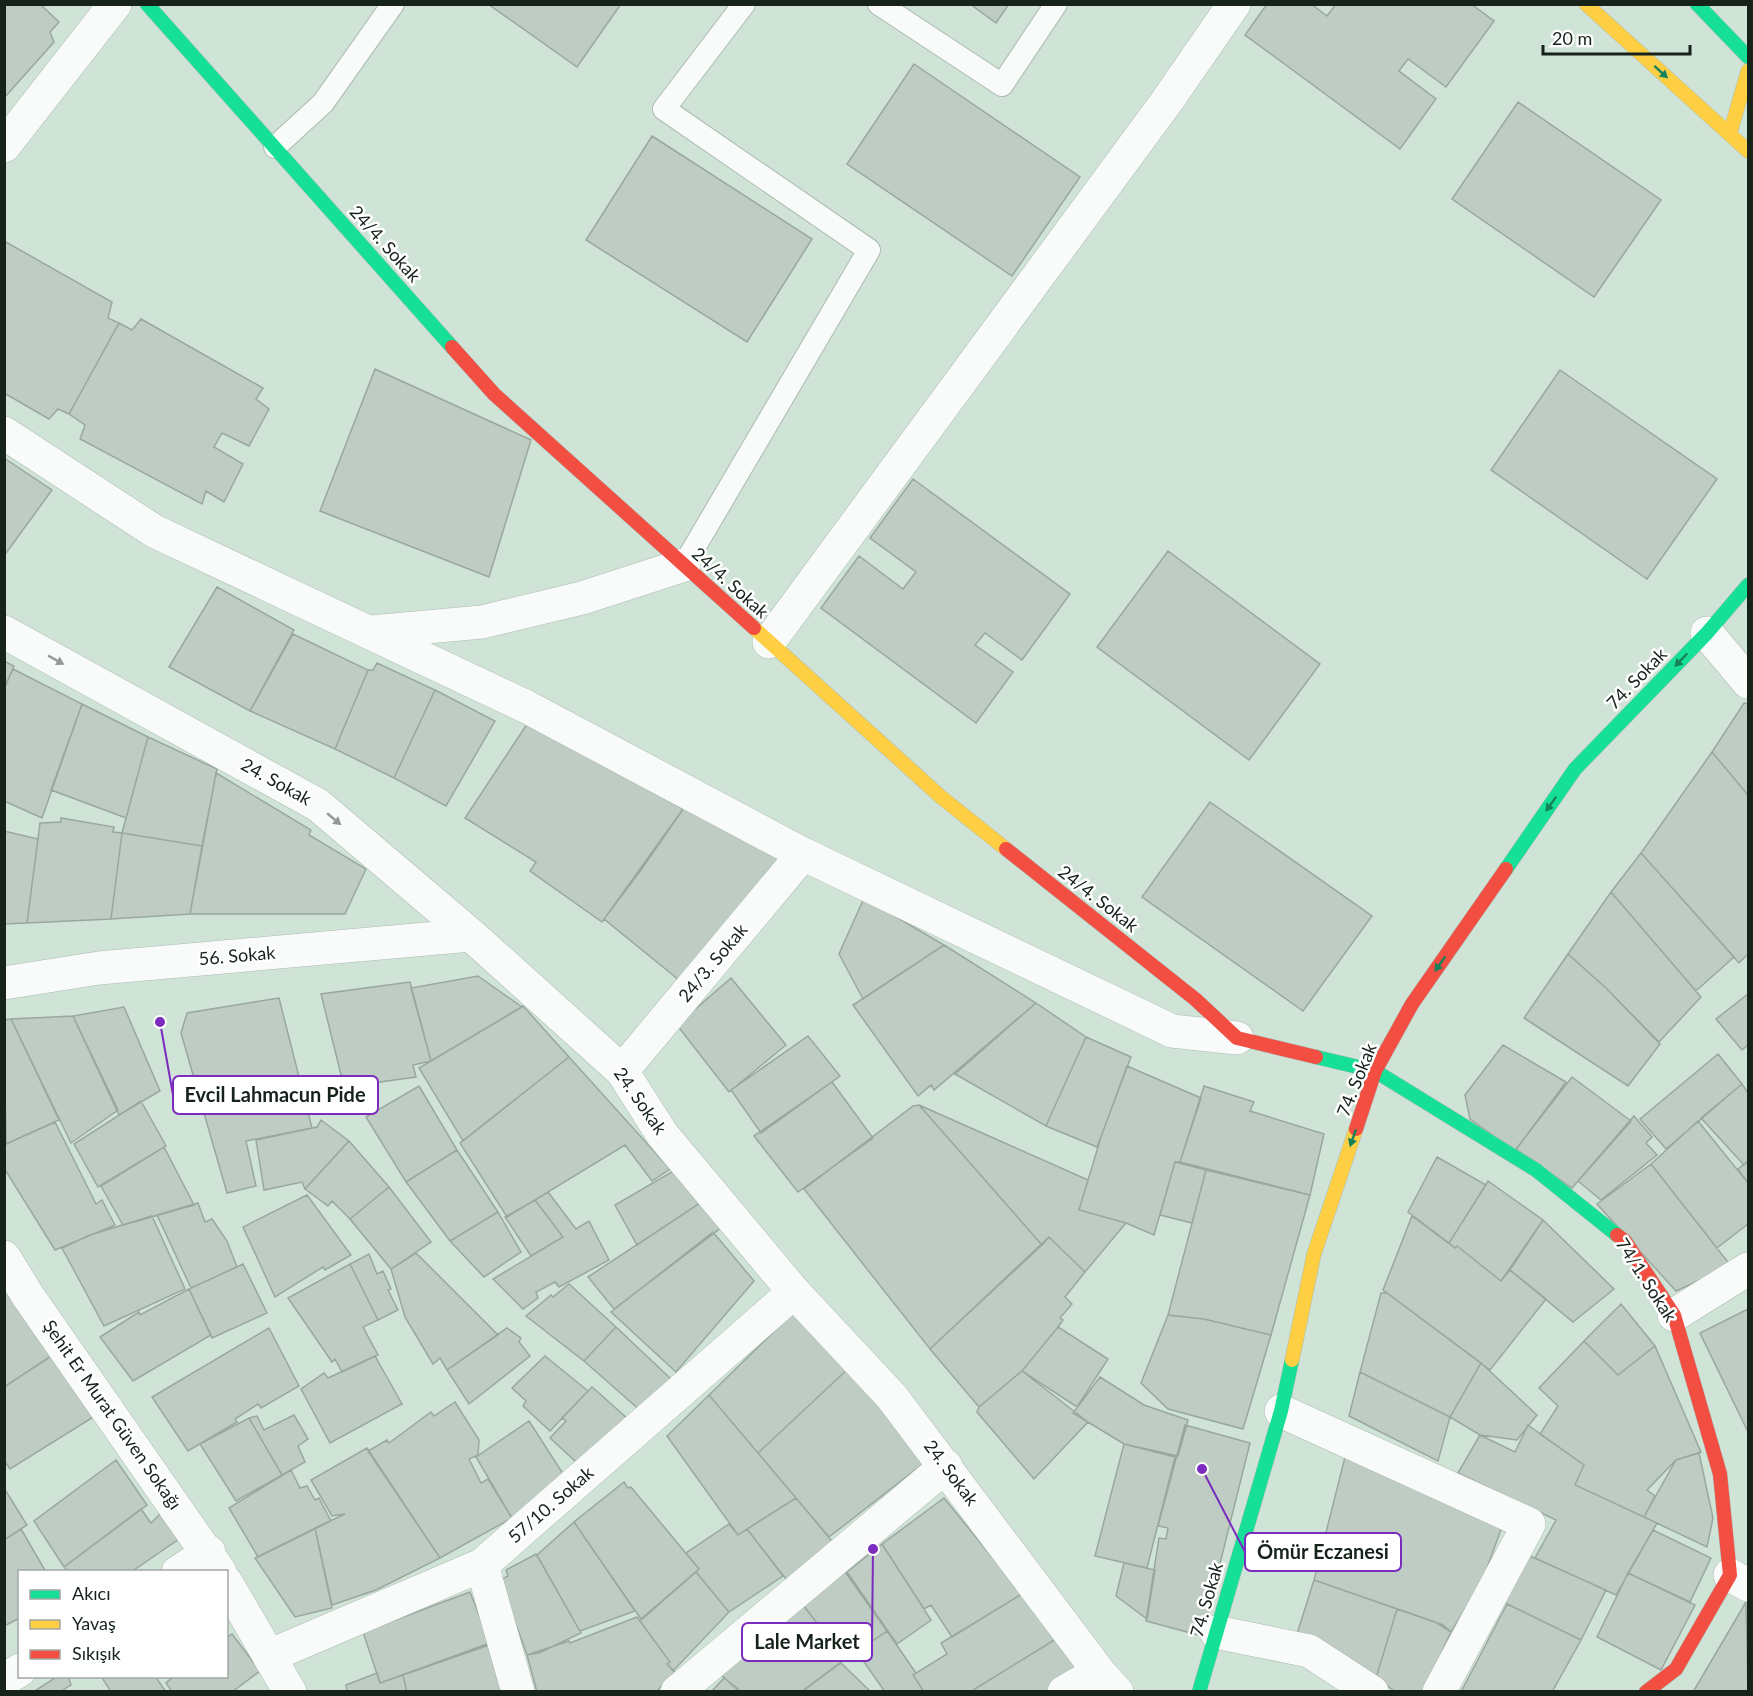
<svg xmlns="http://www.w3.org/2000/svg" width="1753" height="1696" viewBox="0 0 1753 1696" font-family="Lato,sans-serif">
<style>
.building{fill:#beccc3;stroke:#99a89f;stroke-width:1.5}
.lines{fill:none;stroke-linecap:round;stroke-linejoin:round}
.lane-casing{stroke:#acbbb1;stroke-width:24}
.street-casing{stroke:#acbbb1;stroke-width:34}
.fast-casing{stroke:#acbbb1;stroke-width:15}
.slow-casing{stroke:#acbbb1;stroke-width:15}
.jam-casing{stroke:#acbbb1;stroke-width:15}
.lane{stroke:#f8fbf9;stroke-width:22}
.street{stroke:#f8fbf9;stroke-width:33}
.fast{stroke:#16e098;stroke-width:14}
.slow{stroke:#ffcf43;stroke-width:14}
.jam{stroke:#f24e42;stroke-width:14}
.oneway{fill:#16825a}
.oneway2{fill:#929a95}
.labels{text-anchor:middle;stroke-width:5;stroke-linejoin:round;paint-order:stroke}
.street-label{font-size:18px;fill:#16231b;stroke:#fff}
.leader{fill:none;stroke:#7b2cbf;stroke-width:2}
.callout-dot{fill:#7b2cbf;stroke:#fff;stroke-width:2}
.callout{fill:#fff;stroke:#7b2cbf;stroke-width:2}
.callout-label{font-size:20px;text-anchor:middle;font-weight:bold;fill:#16231b}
</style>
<rect width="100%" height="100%" fill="#d0e3d7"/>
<path class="building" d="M4,4H40L59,22L50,32L54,42L4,98Z
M488,4H621L577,67Z
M970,4H1009L996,23Z
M1267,4H1311L1327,16L1336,4H1471L1494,21L1446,87L1408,59L1399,71L1436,99L1400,149L1245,35Z
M914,64L1080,177L1012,276L847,164Z
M1518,102L1661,200L1594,297L1452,199Z
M652,136L812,239L747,342L586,240Z
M4,241L112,302L108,318L119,323L69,414L58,409L49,419L4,393Z
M141,319L263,388L256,399L269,409L249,446L222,433L214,447L243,464L224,502L206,491L202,504L80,439L85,425L69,414L119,323L132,330Z
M375,369L531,440L489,577L320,511Z
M1560,370L1717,479L1647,579L1491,470Z
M4,458L52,490L4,556Z
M913,479L1070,594L1022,660L985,633L975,645L1013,672L976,723L821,608L859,556L903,589L916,572L870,538Z
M1168,551L1320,664L1249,760L1097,647Z
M217,587L294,630L250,711L169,667Z
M293,634L368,670L335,749L250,711Z
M4,661L14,666L4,689Z
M377,663L435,690L394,778L335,749L368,670H373Z
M13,669L82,704L42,818L4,801V689Z
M435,690L495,721L446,806L394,778Z
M1744,703L1748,704V795L1712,752Z
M82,704L148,737L126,818L51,790Z
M529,721L683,809L602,922L530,871L536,862L465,818Z
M148,737L217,769L202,846L122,833Z
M1712,752L1748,795V954L1739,963L1641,853Z
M216,773L311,830L309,835L366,869L345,914H190Z
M688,802L789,861L679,980L604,919L641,870Z
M1210,802L1372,916L1303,1011L1142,897Z
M61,818L114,827L113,832L122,833L111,919L27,923L40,823L61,822Z
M4,831L38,839L27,923L4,924Z
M122,833L202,846L190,914L111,919Z
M1641,853L1734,957L1696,991L1611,892Z
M1611,892L1701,997L1659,1042L1607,989L1568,954Z
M864,898L944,945L863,999L839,954Z
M944,945L1036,1003L934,1090L931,1085L918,1096L853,1005Z
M1568,954L1607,989L1660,1044L1628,1086L1524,1018Z
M478,976L522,1007L431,1061L411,988Z
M731,978L786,1045L729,1092L677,1025Z
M410,982L431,1061L413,1065L416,1077L344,1087L321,994Z
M1748,994V1045L1742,1050L1716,1019Z
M279,998L312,1128L246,1141L256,1186L227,1193L181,1033L187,1013Z
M1036,1003L1086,1037L1046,1126L955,1074Z
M523,1006L569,1057L463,1141L419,1068Z
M124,1007L160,1091L119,1115L73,1016Z
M73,1016L118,1110L71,1143L11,1019Z
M11,1019L59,1120L6,1144L4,1020Z
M808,1036L840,1076L761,1133L731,1090Z
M1086,1037L1131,1057L1097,1147L1046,1126Z
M1503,1045L1566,1082L1515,1151L1470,1119L1465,1095Z
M1718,1054L1742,1084L1666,1149L1640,1119Z
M569,1057L670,1169L652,1181L625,1145L507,1217L460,1143Z
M1127,1066L1201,1098L1180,1162H1175L1154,1235L1126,1223L1079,1210L1101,1137Z
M1572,1077L1631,1121L1572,1188L1516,1149Z
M832,1082L873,1138L798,1192L754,1136Z
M1742,1084L1748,1093V1161L1744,1165L1701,1118Z
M419,1086L457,1150L406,1182L366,1117Z
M1204,1086L1254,1102L1250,1111L1324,1134L1310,1195L1180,1162Z
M141,1101L166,1146L98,1187L74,1144Z
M919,1105L1088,1180L1079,1210L1126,1223L1085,1272L1049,1237L1042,1245Z
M919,1105L1042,1245L930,1349L804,1189L913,1106Z
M1634,1116L1652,1137L1646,1143L1657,1155L1601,1200L1578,1181Z
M321,1120L349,1141L305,1189L302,1182L264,1190L256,1140L317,1127Z
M1698,1121L1748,1183V1224L1717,1248L1651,1164Z
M55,1122L96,1204L102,1200L115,1225L55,1250L4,1168V1145Z
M349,1141L389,1187L350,1219L332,1201L328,1206L305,1189Z
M164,1147L194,1205L123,1225L101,1186Z
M457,1150L498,1212L450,1241L406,1182Z
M1437,1157L1486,1185L1449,1243L1408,1212Z
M1748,1161V1183L1738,1169Z
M1175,1162L1206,1170L1192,1223L1160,1215Z
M1651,1164L1731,1266L1676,1291L1597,1204Z
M682,1166L706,1199L637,1245L615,1205Z
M1206,1170L1310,1195L1271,1335L1204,1319L1168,1315Z
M1488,1181L1543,1220L1501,1281L1457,1246L1455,1248L1449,1243Z
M389,1187L431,1242L391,1269L350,1219Z
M548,1192L576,1229L589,1221L609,1260L559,1287L555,1282L536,1292L538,1298L523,1309L493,1279L563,1237L535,1200Z
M307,1195L351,1255L325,1270L323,1267L275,1297L243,1227Z
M706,1199L726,1224L614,1309L588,1277Z
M535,1200L563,1237L531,1256L505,1217Z
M198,1203L205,1222L212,1219L227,1241L237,1267L191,1288L157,1215Z
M498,1212L521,1252L484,1277L450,1241Z
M152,1216L185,1289L104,1326L62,1248L90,1235Z
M1412,1216L1455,1248L1457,1246L1501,1281L1510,1270L1546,1299L1490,1370L1383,1290Z
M1543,1220L1614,1289L1573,1322L1510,1270Z
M713,1232L754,1281L676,1372L611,1312Z
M1049,1237L1085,1272L1065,1297L1072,1304L1060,1318L1063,1320L1058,1327L1022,1371L979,1407L930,1349Z
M416,1253L498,1335L447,1370L440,1358L433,1364L405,1317L391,1269Z
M369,1254L377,1274L383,1271L391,1289L388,1290L398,1310L378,1320L350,1264Z
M243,1264L267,1313L212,1338L189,1289Z
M350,1264L378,1320L363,1327L378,1355L342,1372L335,1359L332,1362L288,1298Z
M4,1281L53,1355L4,1387Z
M569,1284L616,1327L584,1361L526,1316L551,1295L553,1297Z
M189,1289L211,1335L133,1381L100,1337L139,1312L140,1315Z
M1381,1293H1387L1481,1363L1450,1417L1360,1372Z
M1621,1304L1655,1346L1618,1375L1584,1341Z
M798,1308L850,1367L758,1453L709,1395Z
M1748,1309V1432L1700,1333Z
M1168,1315L1204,1319L1271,1335L1243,1429L1168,1409L1141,1383Z
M616,1327L672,1380L642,1412L584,1361Z
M1058,1327L1108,1359L1077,1407L1022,1371Z
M269,1328L299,1386L261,1408L258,1404L235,1419L237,1422L188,1451L152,1397Z
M507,1328L521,1338L519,1342L530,1356L469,1404L447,1370Z
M1584,1341L1618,1375L1655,1346L1701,1452L1676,1460L1647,1490L1655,1496L1644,1517L1575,1485L1584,1465L1540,1434L1558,1406L1539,1388Z
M57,1352L95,1416L10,1469L4,1460V1387Z
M375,1356L402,1404L330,1443L301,1389L324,1373L328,1378Z
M545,1356L588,1391L550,1431L523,1406L526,1401L512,1388Z
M1481,1363L1537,1415L1517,1440L1480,1435L1450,1417Z
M850,1367L924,1463L829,1537L758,1453Z
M1022,1371L1088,1422L1034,1479L977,1412L979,1407Z
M1360,1372L1450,1417L1438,1461L1349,1416Z
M1100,1377L1144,1405L1188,1420L1178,1456L1124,1444L1073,1413Z
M592,1387L635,1425L587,1472L550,1438L566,1421L562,1418Z
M709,1395L796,1498L738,1535L667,1436Z
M455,1402L479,1440L478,1455L469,1459L481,1483L488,1479L512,1518L440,1558L368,1451L387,1440L389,1443L431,1412L434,1416Z
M294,1415L308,1439L298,1446L305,1462L282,1475L249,1418L257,1416L264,1430Z
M249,1418L282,1475L236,1501L200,1444Z
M529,1421L569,1483L512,1518L476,1457Z
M1185,1425L1250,1443L1202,1636L1146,1621L1159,1538L1166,1539L1168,1528L1158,1526Z
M1528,1425L1584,1465L1575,1485L1657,1523L1616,1595L1535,1558L1556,1520L1458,1473L1480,1435L1515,1452Z
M1124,1444L1175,1457L1147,1568L1095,1556Z
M367,1448L440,1558L376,1590L332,1605L315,1528L345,1514L332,1516L311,1480Z
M1699,1453L1713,1518L1707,1547L1644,1517L1676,1460Z
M1345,1457L1504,1521L1482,1582L1451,1632L1435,1622L1314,1580Z
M116,1460L147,1505L64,1567L34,1521Z
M291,1470L300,1488L307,1486L315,1500L319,1498L331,1521L258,1557L229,1508Z
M624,1482L628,1488L631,1487L699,1569L641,1619L574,1522Z
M4,1488L27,1525L4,1540Z
M796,1498L836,1546L789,1583L747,1529Z
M944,1498L1022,1594L952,1637L931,1605L924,1609L882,1544Z
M141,1509L151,1523L162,1512L179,1539L131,1572H68L64,1567Z
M574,1522L635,1611L580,1631L537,1555Z
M729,1524L738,1535L747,1529L783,1576L729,1612L696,1572L699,1569L686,1553Z
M315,1528L332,1608L295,1617L255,1558Z
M21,1529L46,1572H20V1618L4,1626V1540Z
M1653,1530L1711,1558L1690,1602L1628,1573Z
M882,1544L931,1620L897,1644L847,1572Z
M1523,1553L1606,1590L1581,1640L1497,1599Z
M536,1554L581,1633L539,1653L527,1655L500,1580L508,1576L506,1570Z
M1124,1563L1155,1570L1147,1619L1116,1596Z
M841,1566L887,1631L845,1659L800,1601Z
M696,1572L729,1612L673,1671L667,1664L670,1662L640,1621Z
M1628,1573L1695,1605L1661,1670L1597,1637Z
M1314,1580L1397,1609L1376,1678L1297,1634Z
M470,1592L490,1643L380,1683L363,1632Z
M1022,1594L1056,1639L970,1692H924L913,1675L947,1654L941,1643Z
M800,1601L845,1659L801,1692H740L718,1672Z
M1746,1602L1748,1692H1693Z
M1507,1604L1581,1640L1552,1692H1461Z
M1397,1609L1443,1625L1451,1632L1423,1692H1396L1376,1678Z
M637,1617L670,1662L667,1664L675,1672L656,1692H537L527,1655L569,1641L570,1643Z
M887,1631L916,1673L913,1675L924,1692H885L857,1652Z
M232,1634L260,1671L232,1692H172L166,1683L174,1676H226V1638Z
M1056,1639L1084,1675L1054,1692H970Z
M489,1645L501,1692H407L403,1675Z
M841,1663L871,1692H802L815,1682Z
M377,1673L380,1683L403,1675L407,1692H347L346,1685Z
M58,1676H68L71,1685L60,1692H33Z
M101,1676H155L166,1692H111Z
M724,1678L738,1689L740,1692H711Z"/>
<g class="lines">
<defs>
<path id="lane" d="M879,4L1002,85L1056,4
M275,147L323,103L393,4
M684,565L869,250L664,109L744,4"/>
<path id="street" d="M4,146L115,4
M4,433L154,531L527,707L803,854L1172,1031L1237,1038
M4,632L318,805L471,935L622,1071L662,1134L794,1292L892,1397L1099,1672L1117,1692
M371,632L482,622L582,598L684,565
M1707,633L1748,682
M769,642L1167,101L1234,4
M4,983L99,968L471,935
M622,1071L803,854
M4,1257L28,1296L220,1572
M1674,1315L1748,1269
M1281,1411L1529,1524L1439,1692
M482,1565L518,1692
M178,1572L209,1552
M1730,1575L1748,1585
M226,1582L290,1692
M1216,1632L1309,1651L1372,1692
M269,1656L482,1565L794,1292
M4,1680L20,1670
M677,1692L946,1466
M1064,1692L1099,1672"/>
<path id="fast" d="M147,4L452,347
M1697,4L1748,57
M1506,869L1575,769L1707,633L1748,585
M1316,1057L1375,1071L1536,1170L1617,1235
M1199,1692L1281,1411L1292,1360"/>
<path id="slow" d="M1586,4L1748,151
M1730,133L1748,71
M754,628L941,797L1006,849
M1292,1360L1314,1254L1356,1129"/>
<path id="jam" d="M452,347L494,394L754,628
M1006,849L1195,999L1237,1038L1316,1057
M1356,1129L1375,1071L1412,1004L1506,869
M1617,1235L1625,1241L1674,1315L1720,1474L1730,1575L1676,1669L1646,1692"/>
</defs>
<use href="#lane" class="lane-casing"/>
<use href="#street" class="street-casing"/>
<use href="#fast" class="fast-casing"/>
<use href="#slow" class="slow-casing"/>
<use href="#jam" class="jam-casing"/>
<use href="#lane" class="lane"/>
<use href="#street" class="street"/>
<use href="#fast" class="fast"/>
<use href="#slow" class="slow"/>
<use href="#jam" class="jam"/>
</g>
<defs><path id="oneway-solid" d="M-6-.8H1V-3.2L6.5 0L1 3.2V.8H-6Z" transform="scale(1.5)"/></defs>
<g class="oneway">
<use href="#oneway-solid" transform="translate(1661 72) rotate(42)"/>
<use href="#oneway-solid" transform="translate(1681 660) rotate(134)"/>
<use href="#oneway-solid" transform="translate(1551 804) rotate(125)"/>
<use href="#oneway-solid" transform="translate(1440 964) rotate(125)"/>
<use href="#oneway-solid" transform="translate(1353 1138) rotate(109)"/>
</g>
<g class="oneway2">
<use href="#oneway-solid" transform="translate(56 660) rotate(29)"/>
<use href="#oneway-solid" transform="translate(334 819) rotate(40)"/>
</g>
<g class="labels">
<g class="street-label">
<text transform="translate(385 244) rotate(48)" y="6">24/4. Sokak</text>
<text transform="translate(730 583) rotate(42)" y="6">24/4. Sokak</text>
<text transform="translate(1637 679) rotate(-46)" y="6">74. Sokak</text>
<text transform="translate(276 782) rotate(29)" y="6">24. Sokak</text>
<text transform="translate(1098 899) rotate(38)" y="6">24/4. Sokak</text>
<text transform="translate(237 956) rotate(-5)" y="6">56. Sokak</text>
<text transform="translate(713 963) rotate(-50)" y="6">24/3. Sokak</text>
<text transform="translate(1357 1080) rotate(-68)" y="6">74. Sokak</text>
<text transform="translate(640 1101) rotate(55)" y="6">24. Sokak</text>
<text transform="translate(1646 1280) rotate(57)" y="6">74/1. Sokak</text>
<text transform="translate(112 1415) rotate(55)" y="6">Şehit Er Murat Güven Sokağı</text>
<text transform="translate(951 1473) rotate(53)" y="6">24. Sokak</text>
<text transform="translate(551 1505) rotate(-41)" y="6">57/10. Sokak</text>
<text transform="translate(1207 1600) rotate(-74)" y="6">74. Sokak</text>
</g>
</g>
<path class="leader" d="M160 1022L173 1095M1202 1469L1245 1552M873 1549L872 1642"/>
<g class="callout-dot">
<circle cx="160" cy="1022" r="6"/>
<circle cx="1202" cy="1469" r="6"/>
<circle cx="873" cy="1549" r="6"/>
</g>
<g class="callout">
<rect x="173" y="1076" width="205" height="38" rx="6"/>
<rect x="1245" y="1533" width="156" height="38" rx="6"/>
<rect x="742" y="1623" width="130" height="38" rx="6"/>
</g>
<g class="callout-label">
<text x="275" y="1102">Evcil Lahmacun Pide</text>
<text x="1323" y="1559">Ömür Eczanesi</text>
<text x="807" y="1649">Lale Market</text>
</g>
<rect width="1753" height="1696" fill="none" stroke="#16231b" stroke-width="12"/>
<rect x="18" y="1570" width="210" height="108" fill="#ffffff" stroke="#a2a7a4" stroke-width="1.5"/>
<rect x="30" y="1590" width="30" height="9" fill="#16e098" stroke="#a2a7a4" stroke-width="1.5"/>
<text x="72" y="1600" font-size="18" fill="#16231b">Akıcı</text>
<rect x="30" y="1620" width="30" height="9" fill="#ffcf43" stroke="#a2a7a4" stroke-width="1.5"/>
<text x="72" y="1630" font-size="18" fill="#16231b">Yavaş</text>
<rect x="30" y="1650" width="30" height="9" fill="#f24e42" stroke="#a2a7a4" stroke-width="1.5"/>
<text x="72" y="1660" font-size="18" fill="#16231b">Sıkışık</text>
<path d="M1543 45v9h147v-9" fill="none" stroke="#16231b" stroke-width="3"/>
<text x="1552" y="45" font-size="18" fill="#16231b" stroke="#ffffff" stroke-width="4.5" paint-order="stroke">20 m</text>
</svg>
